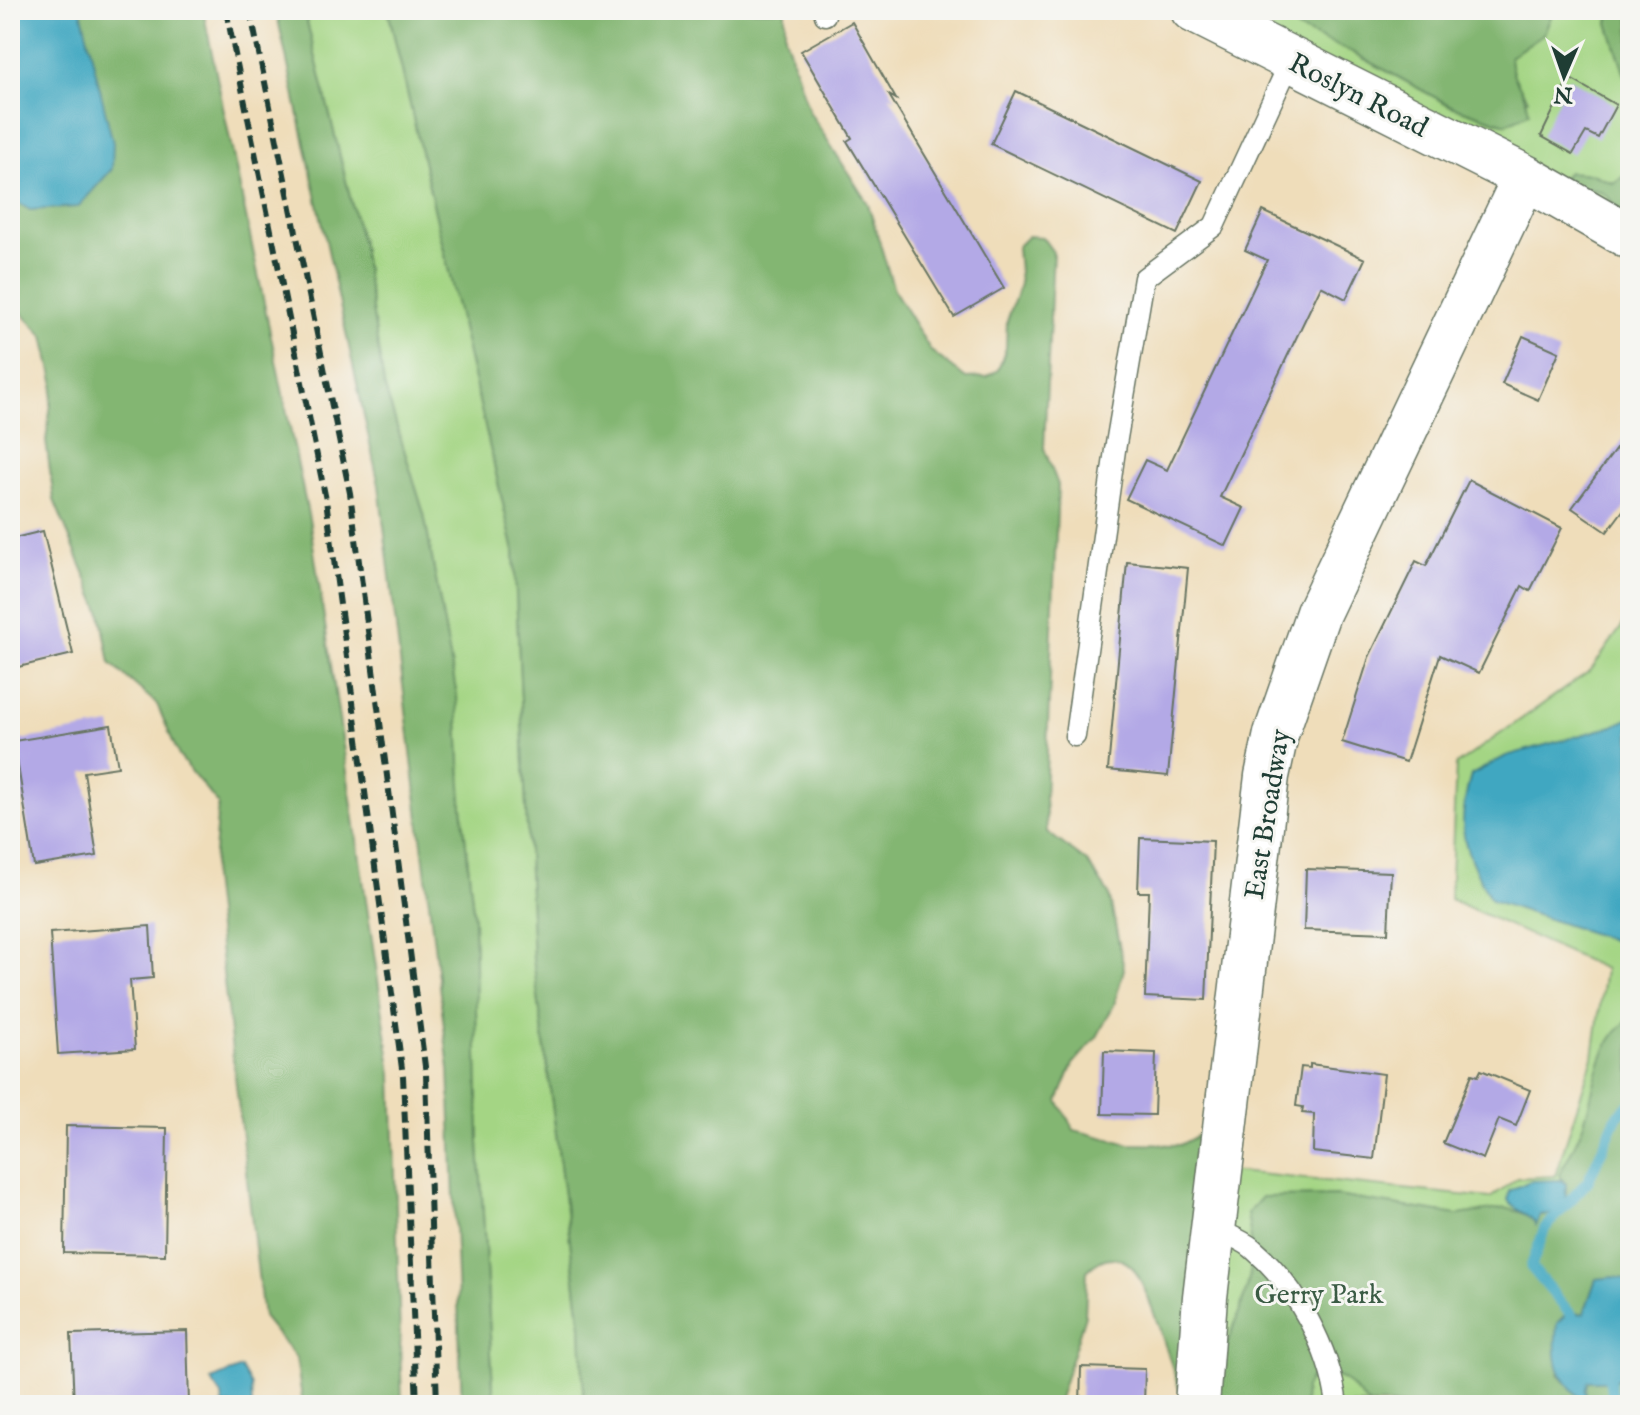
<svg xmlns="http://www.w3.org/2000/svg" width="1640" height="1415" viewBox="0 0 1640 1415" font-family="'IM FELL English',serif">
<style>
.green{fill:#a4d584;stroke:#62895c;stroke-width:2}
.forest{fill:#83b672;stroke:#517a53;stroke-width:2}
.water{fill:#41a7c1;stroke:#30727a;stroke-width:2}
.lines{fill:none;stroke-linecap:round;stroke-linejoin:round}
.stream{stroke:#41a7c1;stroke-width:11}
.building{fill:#b3a9e6}
.service-casing{stroke:#687563;stroke-width:23}
.secondary-casing{stroke:#687563;stroke-width:47}
.service{stroke:#fff;stroke-width:20}
.secondary{stroke:#fff;stroke-width:44}
.rail{stroke:#1f3d34;stroke-width:6;stroke-dasharray:12 6;stroke-linecap:butt}
.labels{text-anchor:middle;stroke-width:6;stroke-linejoin:round;paint-order:stroke}
.street-label{font-size:28px;fill:#1f3d34;stroke:#f6f6f2}
.park-label{font-size:28px;fill:#3a5b44;stroke:#f6f6f2}
</style>
<rect width="100%" height="100%" fill="#f6f6f2"/>
<filter id="ink" filterUnits="userSpaceOnUse"><feTurbulence type="fractalNoise" baseFrequency=".0125" numOctaves="2"/><feDisplacementMap in="SourceGraphic" scale="16" xChannelSelector="R" yChannelSelector="G"/><feConvolveMatrix kernelMatrix="1 2 1 2 8 2 1 2 1" color-interpolation-filters="sRGB"/></filter>
<filter id="wash" filterUnits="userSpaceOnUse"><feTurbulence type="fractalNoise" baseFrequency=".006" numOctaves="4" result="noise"/><feDisplacementMap in="SourceGraphic" scale="32" xChannelSelector="R" yChannelSelector="G"/><feGaussianBlur stdDeviation="1.8" result="paint"/><feColorMatrix in="noise" values="0 0 0 0 0 0 0 0 0 0 0 0 0 0 0 0 0 1.4 0 .05"/><feComposite in="paint" operator="in"/></filter>
<g filter="url(#wash)">
<rect width="100%" height="100%" fill="#efddba"/>
<path class="green" d="M304,10H388L514,551L533,958L581,1325L584,1405H494L479,1143L474,919L462,807L457,696L424,514L384,385L362,246Z
M1281,10H1285L1287,19L1298,29L1354,53L1451,106L1506,124L1528,99L1511,76L1510,57L1543,33L1554,10H1611L1608,23L1630,90V172L1624,179L1613,183L1592,174L1577,190C1599,185 1610,195 1621,213L1264,45Z
M1630,615V1405H1197L1220,1170L1490,1198L1518,1178L1555,1176L1593,1057L1605,969L1450,899L1456,765L1591,670Z"/>
<path class="forest" d="M10,10H203L310,524L392,1074L402,1405H303L296,1358L263,1317L212,878L218,804L179,756L157,704L110,663L101,613L54,500L46,441L54,381L44,336L17,308L10,309Z
M276,10H304L362,246L384,385L424,514L457,696L462,807L474,919L479,1143L494,1405H462L449,1069L379,485Z
M388,10H785V36L809,111L868,204L894,290L931,351L966,378L987,377L998,370L1006,348L1007,321L1020,284L1017,247L1028,236L1042,237L1053,252L1044,448L1058,485L1045,798L1047,832L1087,862L1109,894L1124,969L1114,1005L1097,1037L1073,1064L1058,1101L1074,1130L1129,1144L1180,1145L1212,1128L1181,1394C1172,1369 1147,1281 1131,1266C1115,1252 1100,1258 1087,1271L1085,1315L1057,1405H584L581,1325L533,958L514,551Z
M1285,10H1554L1544,33L1510,57C1511,82 1527,90 1529,113L1506,124L1451,106L1354,53L1298,29L1287,19Z
M1611,10H1630V90L1608,23Z
M1568,172L1592,174L1613,183L1630,172V236C1620,211 1610,183 1577,190L1563,177Z
M1630,1019V1280L1596,1279L1584,1314L1576,1313L1559,1375L1588,1405H1369L1345,1380L1315,1369L1305,1388L1304,1405H1212C1216,1354 1248,1309 1252,1258C1253,1244 1249,1228 1247,1214L1262,1197L1337,1196L1458,1215L1506,1208L1529,1215L1536,1224L1540,1215L1565,1212L1566,1184L1559,1175C1567,1159 1577,1142 1583,1125C1596,1089 1596,1042 1630,1019Z
M1630,1371V1405H1590L1585,1390L1588,1380L1614,1381Z"/>
<path class="water" d="M10,10H81L113,143L112,169L78,207L30,210L10,198Z
M1630,718V946L1491,900C1465,851 1454,832 1471,775L1506,756L1613,726Z
M1561,1180L1566,1184L1565,1212L1540,1215L1536,1225C1530,1212 1515,1213 1508,1200L1509,1191L1530,1181Z
M1614,1277L1630,1280V1371L1614,1381H1588L1585,1391L1588,1405C1556,1377 1553,1365 1557,1323L1564,1316L1584,1313L1596,1279Z
M241,1368L251,1386L252,1405H223L222,1396L211,1380Z"/>
<g class="lines">
<path class="stream" d="M1578,1323L1531,1267L1545,1228L1588,1181L1617,1116L1630,1104
M1618,1365L1630,1380
M1608,1369L1614,1405"/>
</g>
<g id="blocks">
<path class="building" d="M852,22L896,99L889,95L1004,288L954,317L847,141L852,138L801,51Z
M1569,78L1616,105L1598,138L1586,132L1573,154L1541,136Z
M1016,91L1202,181L1177,234L991,144Z
M1263,211L1365,259L1346,299L1321,286L1220,497L1244,508L1226,546L1126,499L1145,460L1167,470L1267,260L1245,250Z
M1523,336L1559,352L1538,400L1502,384Z
M1630,430V501L1607,532L1572,508Z
M1469,480L1562,528L1530,591L1522,586L1479,673L1440,655L1406,762L1342,742L1369,657L1416,561L1426,566Z
M43,531L73,654L10,669V539Z
M1127,562L1188,568L1168,776L1108,770Z
M111,725L118,767L84,772L97,856L34,866L14,741Z
M1140,838L1213,841L1206,1000L1145,997L1149,892H1138Z
M1306,869L1391,872L1388,933L1304,930Z
M150,926L153,978L130,980L135,1049L58,1054L50,933Z
M1104,1051L1156,1053L1154,1115L1102,1114Z
M1310,1064L1384,1074L1374,1159L1313,1152L1314,1114L1302,1113L1303,1107L1296,1106L1301,1067L1310,1068Z
M1481,1070L1530,1090L1516,1126L1499,1119L1483,1159L1443,1143L1472,1074L1478,1076Z
M66,1126L167,1128L165,1255L64,1253Z
M187,1331L189,1405H74L71,1334Z
M1081,1367L1145,1369L1144,1405H1080Z"/>
</g>
</g>
<g filter="url(#ink)">
<use href="#blocks" fill-opacity="0" stroke="#687563" stroke-width="2"/>
<g class="lines">
<defs>
<path id="service" d="M824,10L825,15
M1075,736L1115,450L1144,278L1214,226L1291,60
M1213,1227C1225,1234 1241,1239 1252,1248C1296,1285 1330,1349 1337,1405"/>
<path id="secondary" d="M1193,10L1525,177L1630,237
M1197,1405L1205,1297L1267,776L1276,734L1318,613L1525,177"/>
</defs>
<use href="#service" class="service-casing"/>
<use href="#secondary" class="secondary-casing"/>
<use href="#service" class="service"/>
<use href="#secondary" class="secondary"/>
<path class="rail" d="M226,10L326,500L403,1076L417,1405
M250,10L350,493L426,1074L437,1405"/>
</g>
</g>
<g class="labels">
<g class="street-label">
<text transform="translate(1359 94) rotate(27)" y="10">Roslyn Road</text>
<text transform="translate(1266 814) rotate(-81)" y="10">East Broadway</text>
</g>
<g class="park-label">
<text x="1319" y="1303">Gerry Park</text>
</g>
</g>
<rect width="1640" height="1415" fill="none" stroke="#f6f6f2" stroke-width="40"/>
<g transform="translate(1564 76) rotate(182)" stroke="#f6f6f2" stroke-width="6" paint-order="stroke">
<path d="M0-6L14 30L0 20L-14 30Z" fill="#1f3d34"/>
<text y="-12" font-size="22" font-weight="bold" text-anchor="middle" fill="#1f3d34">N</text>
</g>
</svg>
